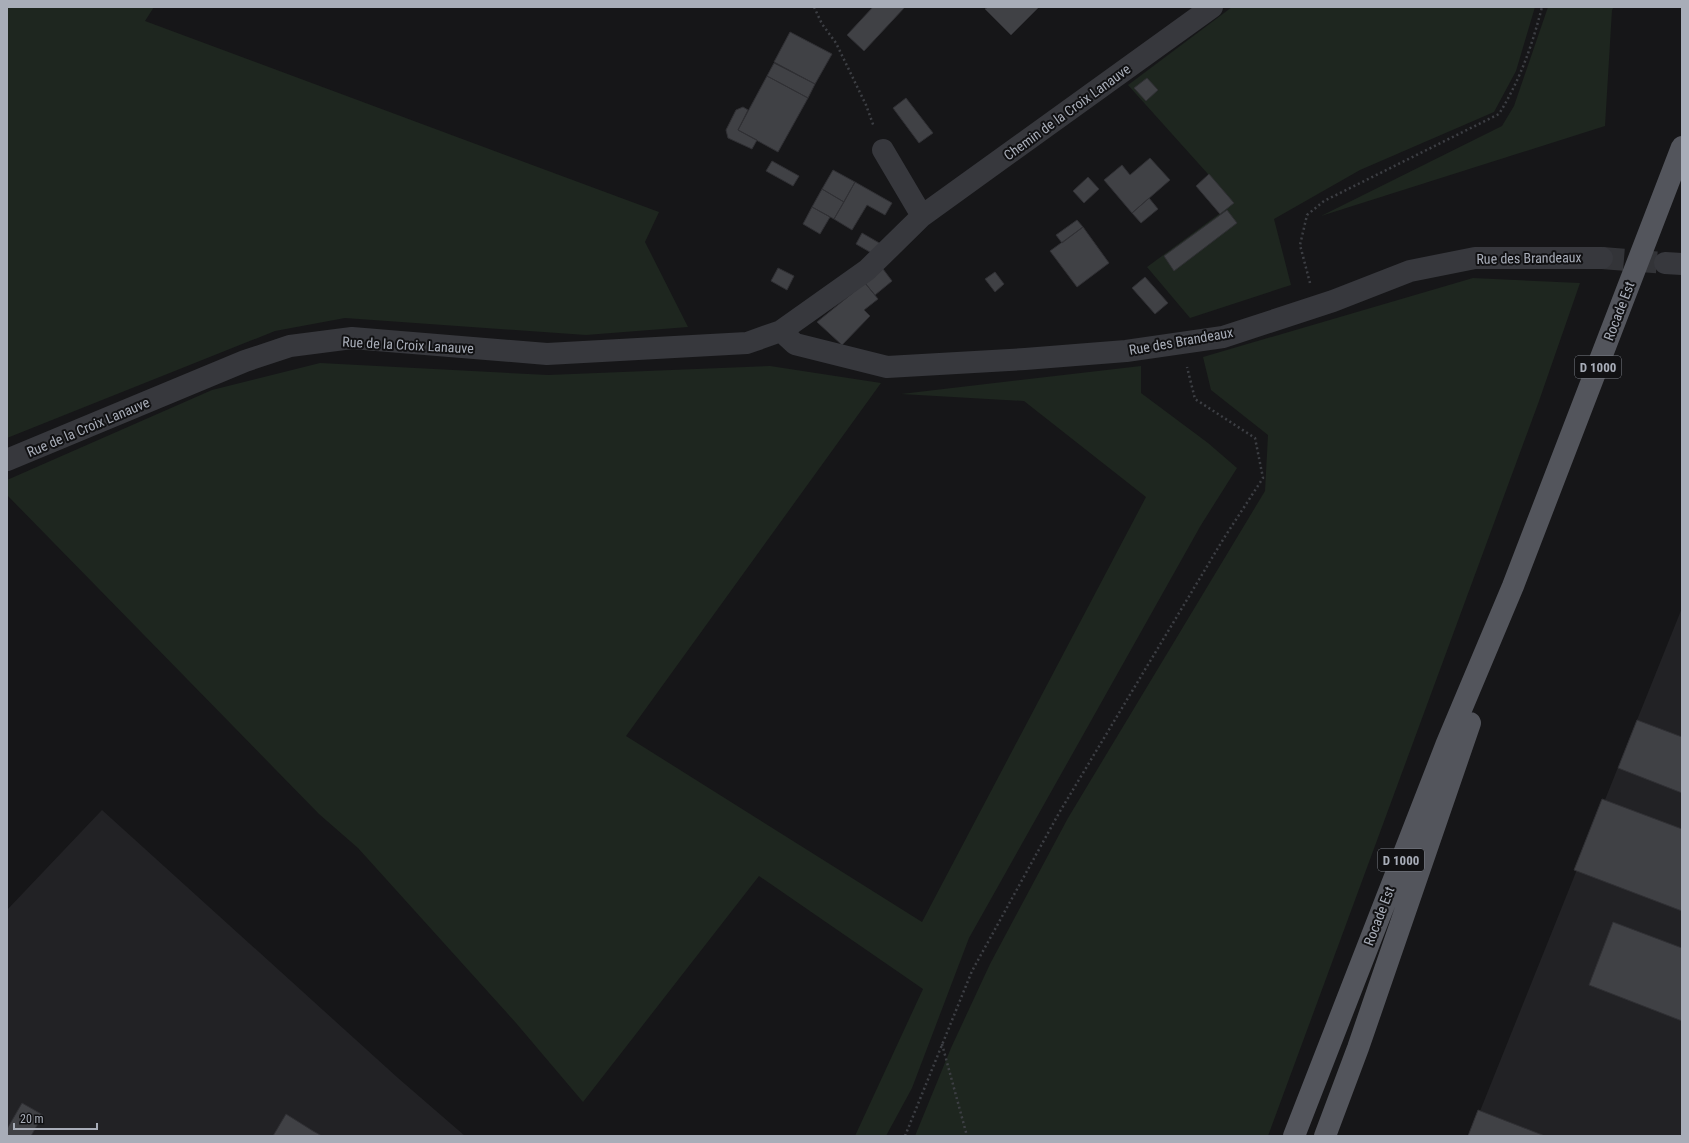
<svg xmlns="http://www.w3.org/2000/svg" width="1689" height="1143" viewBox="0 0 1689 1143" font-family="'Roboto Condensed',sans-serif">
<style>
.built{fill:#222225}
.green{fill:#1e261f}
.building{fill:#404145;stroke:#303034}
.lines{fill:none;stroke-linecap:round;stroke-linejoin:round}
.minor-tunnel{stroke:#333438;stroke-width:22;stroke-dasharray:22 11;stroke-linecap:butt}
.path{stroke:#3d3f44;stroke-width:2.5;stroke-dasharray:2 3;stroke-linecap:butt}
.minor{stroke:#37383d;stroke-width:22}
.major{stroke:#53555c;stroke-width:22}
.labels{text-anchor:middle;stroke-width:4;stroke-linejoin:round;paint-order:stroke}
.shield{fill:#111113;stroke:#7b7e86;stroke-width:1}
.shield-label{font-size:13px;font-weight:bold;fill:#a8adb8}
.street-label{font-size:14px;fill:#a8adb8;stroke:#111113}
</style>
<rect width="100%" height="100%" fill="#161618"/>
<path class="built" d="M1682,608V1136H1470Z
M102,810L398,1078L465,1136H7V910Z"/>
<path class="green" d="M7,7H154L145,21L659,212L645,242L688,327L586,335L345,318L275,331L7,438Z
M1232,7H1535L1516,71L1494,112L1360,170L1274,219L1291,285L1190,318L1147,267L1234,203L1128,85Z
M1548,7H1614L1612,10L1605,126L1321,216L1502,126L1514,106Z
M1473,278L1580,283L1539,401L1268,1136H915L951,1048L990,964L1068,818L1265,491L1268,435L1211,390L1203,357Z
M320,363L548,375L770,366L881,383L626,736L922,922L1146,497L1024,401L901,394L1141,366V393L1208,443L1237,468L1201,525L969,938L912,1088L886,1136H855L923,989L759,876L583,1102L516,1023L358,848L319,814L7,495V480L212,390Z"/>
<path class="building" d="M873,7H905L864,51L847,35Z
M988,7H1039L1011,35L985,9Z
M790,32L832,54L815,84L774,62Z
M774,63L815,84L808,98L767,76Z
M767,76L808,98L778,152L738,130Z
M1147,78L1158,90L1146,101L1134,88Z
M906,98L933,133L919,143L893,108Z
M743,107L748,110L738,130L757,140L752,149L728,138L726,130L736,110Z
M1150,158L1170,180L1132,213L1104,180L1122,165L1130,175Z
M772,161L799,176L793,186L766,171Z
M833,170L855,182L844,202L822,189Z
M1209,174L1234,203L1220,214L1196,186Z
M1088,177L1099,189L1084,203L1073,191Z
M855,182L892,203L885,215L867,205L852,230L834,219Z
M822,189L844,202L834,219L812,207Z
M1149,198L1158,209L1141,223L1132,213Z
M812,207L830,217L820,234L803,224Z
M1227,210L1237,223L1174,271L1164,256Z
M1077,220L1083,227L1062,243L1056,235Z
M1083,227L1109,263L1077,287L1050,251Z
M862,233L881,244L875,255L856,244Z
M778,268L794,276L787,290L771,281Z
M883,269L892,281L875,295L865,283Z
M995,272L1004,284L995,292L985,279Z
M1145,277L1168,303L1155,314L1132,288Z
M865,283L878,299L864,310L870,316L842,345L817,322Z
M1637,720L1682,737V793L1618,768Z
M1602,799L1682,829V911L1574,870Z
M1613,922L1682,948V1021L1589,985Z
M22,1103L43,1115L31,1136H7V1129Z
M1478,1110L1545,1136H1468Z
M286,1114L313,1131L322,1136H273Z"/>
<g class="lines">
<path class="minor-tunnel" d="M1602,258L1665,263"/>
<path class="path" d="M814,7L822,24L836,43L866,105L874,127
M1310,283L1300,245L1307,215L1324,201L1499,114C1520,80 1532,46 1542,7
M942,1044L967,1136
M905,1136L972,971L1059,813L1224,538L1263,478L1255,438L1195,399L1187,367"/>
<path class="minor" d="M883,150L922,216
M1665,263L1682,264
M781,331L795,344L887,367L1025,359L1126,351L1223,337L1333,301L1410,271L1475,258H1602
M7,460L245,361L290,346L352,338L547,354L747,343L781,331L867,270L922,216L1212,7"/>
<path class="major" d="M1294,1136L1447,743L1513,586L1682,147
M1325,1136L1358,1048L1470,723"/>
</g>
<g class="labels">
<g class="shield">
<rect x="1575" y="356" width="46" height="22" rx="3"/>
<rect x="1378" y="849" width="46" height="22" rx="3"/>
</g>
<g class="shield-label">
<text x="1598" y="372">D 1000</text>
<text x="1401" y="865">D 1000</text>
</g>
<g class="street-label">
<text transform="translate(1067 112) rotate(-36)" y="5">Chemin de la Croix Lanauve</text>
<text transform="translate(1529 258) rotate(-1)" y="5">Rue des Brandeaux</text>
<text transform="translate(1619 311) rotate(-69)" y="5">Rocade Est</text>
<text transform="translate(1181 341) rotate(-10)" y="5">Rue des Brandeaux</text>
<text transform="translate(408 345) rotate(3)" y="5">Rue de la Croix Lanauve</text>
<text transform="translate(88 427) rotate(-23)" y="5">Rue de la Croix Lanauve</text>
<text transform="translate(1379 916) rotate(-69)" y="5">Rocade Est</text>
</g>
</g>
<rect width="1689" height="1143" fill="none" stroke="#a8adb8" stroke-width="16"/>
<path d="M14 1123v6h83v-6" fill="none" stroke="#a8adb8" stroke-width="2"/>
<text x="20" y="1123" font-size="12" fill="#a8adb8" stroke="#111113" stroke-width="3" paint-order="stroke">20 m</text>
</svg>
